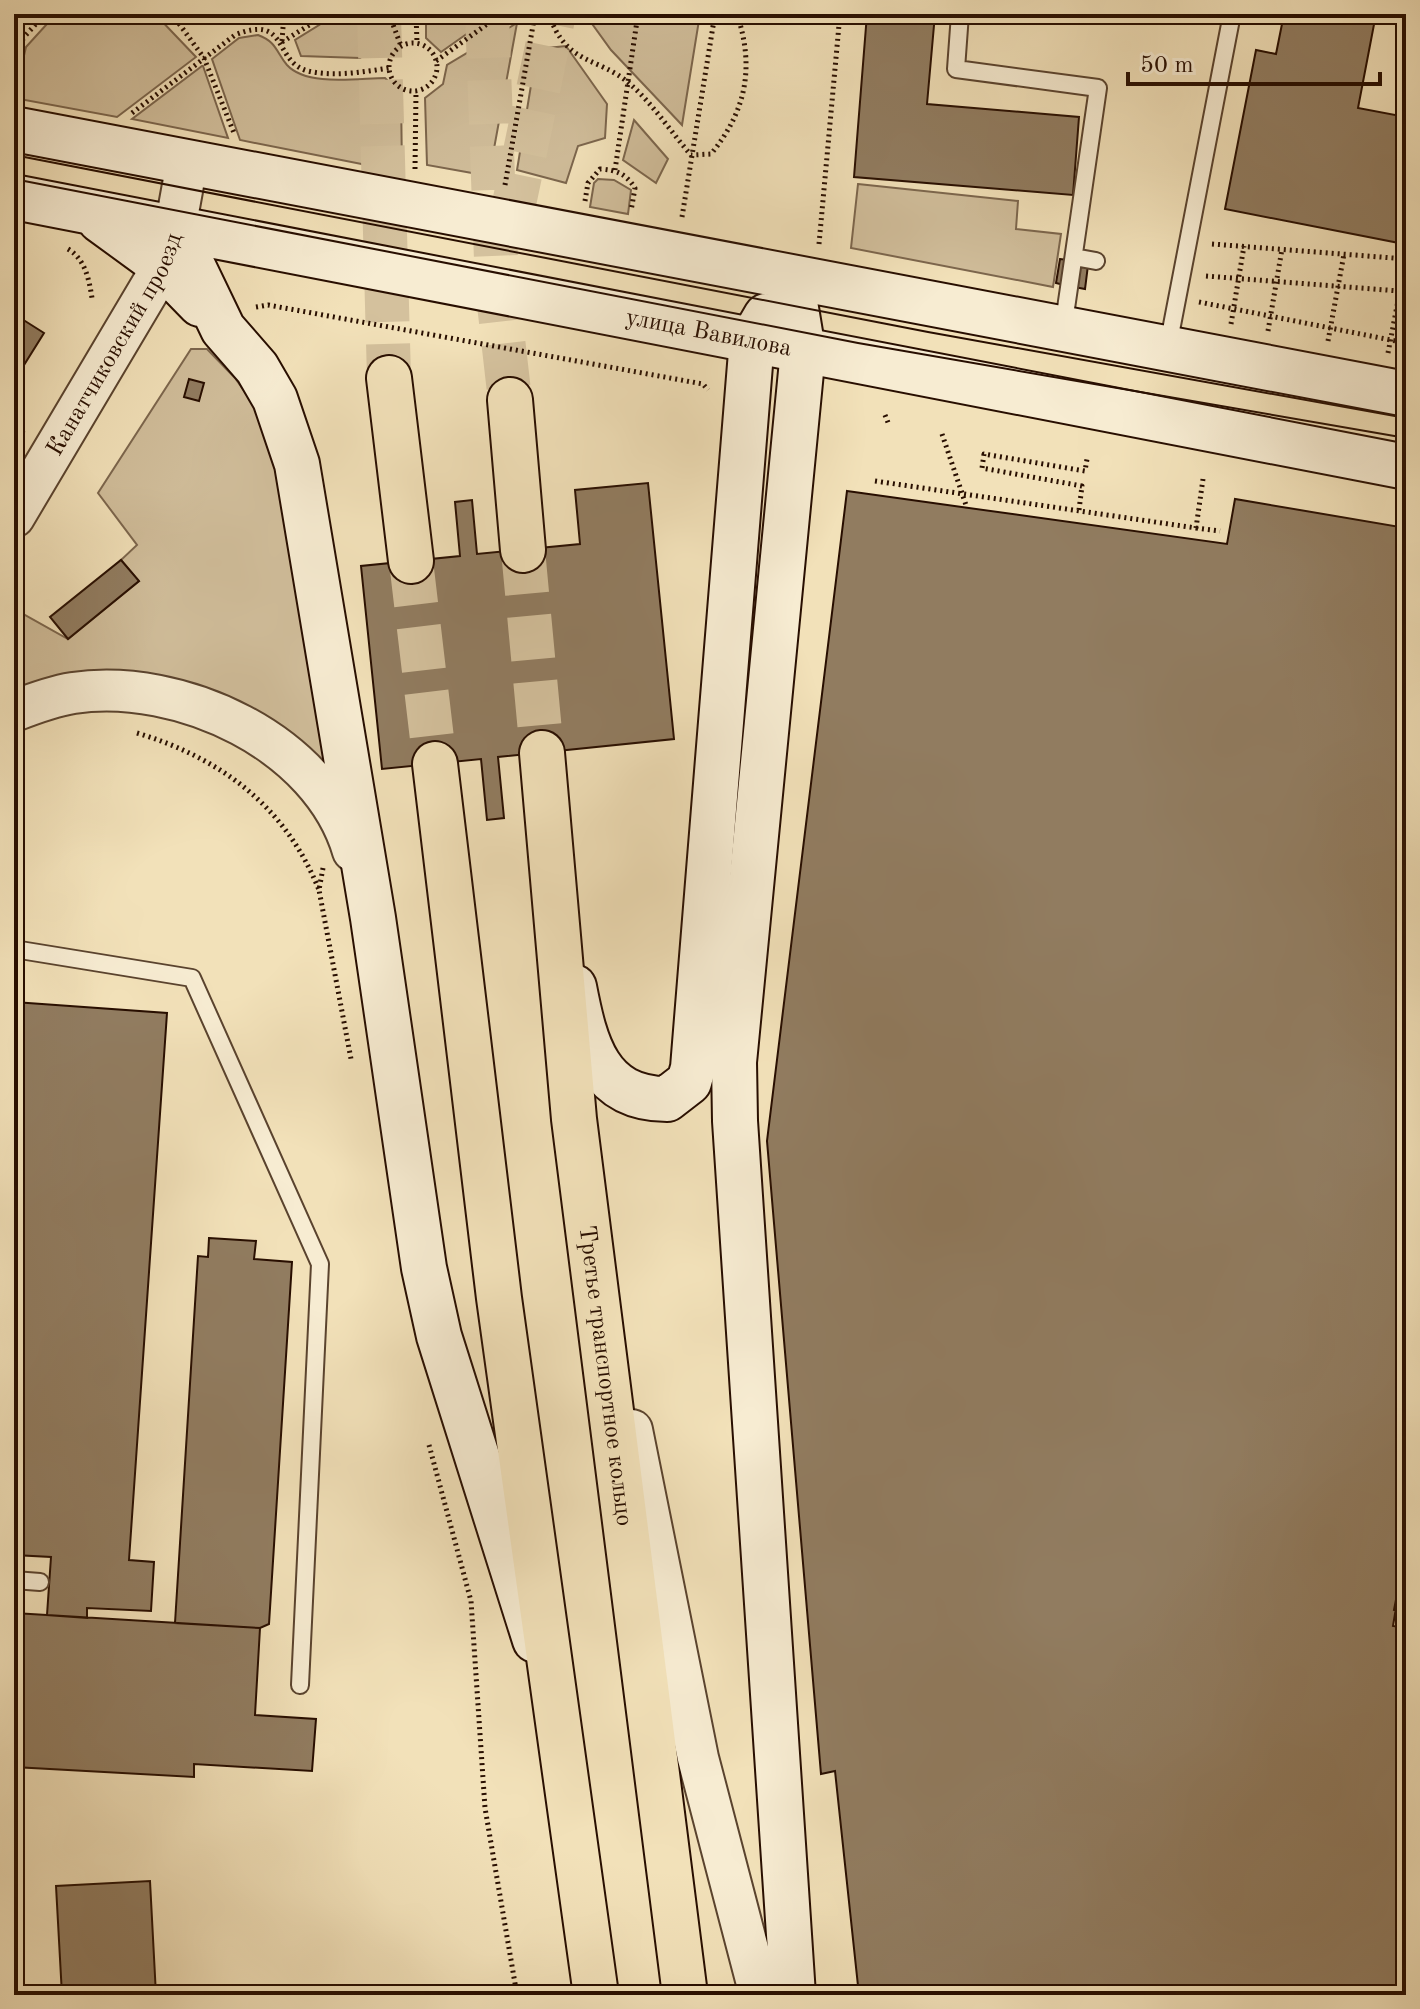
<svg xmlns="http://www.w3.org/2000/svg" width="1420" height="2009" viewBox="0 0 1420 2009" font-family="'Old Standard TT',serif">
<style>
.green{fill:#d0bd9a;stroke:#7c664d;stroke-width:2}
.building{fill:#917c60;stroke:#280e00;stroke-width:2}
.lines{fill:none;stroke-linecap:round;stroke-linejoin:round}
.primary-tunnel{stroke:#d4c19d;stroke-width:44;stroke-dasharray:44 22;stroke-linecap:butt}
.service-casing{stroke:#5a432e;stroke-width:20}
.tertiary-casing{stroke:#5a432e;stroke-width:44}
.secondary-casing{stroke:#280e00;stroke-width:48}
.primary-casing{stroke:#280e00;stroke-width:48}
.path{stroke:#280e00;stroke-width:5;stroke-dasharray:2 4;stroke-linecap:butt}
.service{stroke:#f7ecd2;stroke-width:16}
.tertiary{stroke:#f7ecd2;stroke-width:40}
.secondary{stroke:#f7ecd2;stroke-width:44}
.primary{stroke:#f2e1b9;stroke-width:44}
.tram{stroke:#280e00;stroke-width:2}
.labels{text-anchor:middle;stroke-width:6;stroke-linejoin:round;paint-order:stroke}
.street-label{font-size:24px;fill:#280e00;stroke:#f7ecd2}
</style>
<rect width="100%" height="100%" fill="#f2e1b9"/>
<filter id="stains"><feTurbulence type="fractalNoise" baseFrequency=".0025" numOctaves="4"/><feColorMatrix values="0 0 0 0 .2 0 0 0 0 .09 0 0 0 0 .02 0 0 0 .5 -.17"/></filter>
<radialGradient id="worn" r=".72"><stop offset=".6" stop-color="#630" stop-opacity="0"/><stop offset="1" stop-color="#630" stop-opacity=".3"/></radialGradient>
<path class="green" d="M56,14H155L196,57L117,117L14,98L26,47Z
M337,14H374L384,41L360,58L301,56L295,40Z
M426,14H495L441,52L426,38Z
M585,14H700L682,125L611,50Z
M517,23L489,176L427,165L425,98L443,84L447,65Z
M258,35C277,42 276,52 287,65C307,87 359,78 385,78L401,94L402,172L240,140L212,59L239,38Z
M566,46L607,104L605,138L578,146L566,183L517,170L537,49Z
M203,66L228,138L132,119L202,66Z
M634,120L668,159L656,183L623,160Z
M598,179L614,180L631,190L628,214L590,207L594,183Z
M858,184L1018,201L1016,229L1061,234L1053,287L851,248Z
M191,349H207L235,378L254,405L279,467L327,776L269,724L14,696V632L23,614L68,639L139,581L121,560L137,545L98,493Z"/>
<path class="building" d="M867,14H935L927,104L1079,117L1073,195L854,177Z
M1284,14H1376L1358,108L1406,117V224L1403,223L1399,243L1225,209L1256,50L1276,54Z
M1060,259L1068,260L1064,285L1056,283Z
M1077,263L1088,265L1085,289L1074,287Z
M14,314L44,333L14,381Z
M189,379L204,383L199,401L184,397Z
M14,426L24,432L14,449Z
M648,483L674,739L498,757L504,818L487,820L481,759L382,769L361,566L460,556L455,502L472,500L477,554L580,544L575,490Z
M847,491L1227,544L1235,499L1406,528V1548L1393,1626L1406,1628V1995H859L835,1771L821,1774L767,1141Z
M121,560L139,581L68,639L50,617Z
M14,1002L167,1013L129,1560L154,1562L151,1611L87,1608V1618L47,1615L51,1557L14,1555Z
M209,1238L256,1241L254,1259L292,1262L269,1624L260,1628L175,1623L198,1256L208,1257Z
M1406,1548V1612L1394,1610Z
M14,1613L260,1628L255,1715L316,1719L312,1771L194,1764V1777L14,1767Z
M150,1881L156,1995H62L56,1886Z"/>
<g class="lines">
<path class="primary-tunnel" d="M379,14L389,378
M487,14L497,287L510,400
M511,218L554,14
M523,550L542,753
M411,561L435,764"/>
<defs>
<path id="service" d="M960,14L956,69L1098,88L1063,329
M1074,257L1096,261
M1168,346L1232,14
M14,949L192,978L320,1264L300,1685
M14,1580L40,1582"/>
<g id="tertiary">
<path id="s1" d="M14,517L163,266L175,229L187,163"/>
<path d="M14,711C32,704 54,696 73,693C180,677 321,742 353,851"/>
<path d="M632,1430L698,1758L760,1995"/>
</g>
<g id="secondary">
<path d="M14,129L1406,394"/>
<path id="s2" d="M14,197L1406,467"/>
<path d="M100,220L163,266L200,304"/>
<path d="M175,229L223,329L257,368L275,399L297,464L373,918L424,1268L439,1336L535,1640"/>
<path d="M791,278L803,351L734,1062L735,1121L793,1995"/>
<path d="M574,987C585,1044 598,1099 667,1099L689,1082L693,1068L752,340L766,316"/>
</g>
<g id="primary">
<path d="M389,378L411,561"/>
<path d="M510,400L523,550"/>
<path id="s3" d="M542,753L574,1119L685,1995"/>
<path d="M435,764L499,1298L596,1995"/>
</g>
</defs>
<use href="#service" class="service-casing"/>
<use href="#tertiary" class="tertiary-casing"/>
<use href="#secondary" class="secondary-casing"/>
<use href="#primary" class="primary-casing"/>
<path class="path" d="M172,14L204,58L234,133
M389,14L401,46
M416,14L417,43
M549,14C566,66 598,56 630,84C653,104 671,132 691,155L711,154C746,111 755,68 737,14
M282,41L284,14
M282,42L327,14
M389 67a24 24 0 1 1 48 0a24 24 0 1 1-48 0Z
M14,48L45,14
M436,61L501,14
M14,69L23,39
M132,113L235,35C289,13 273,62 308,71C334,77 363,72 389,68
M415,169L416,91
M615,170L638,14
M505,185L535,14
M585,201L588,183L600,169C617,170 626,174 635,188L631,211
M682,217L715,14
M819,244L840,14
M1212,244L1406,259
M68,249C85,259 89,279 92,298
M1206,276L1399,291
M1199,302L1406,343
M256,307L268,305L703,384L708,390
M1231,324L1244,246
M1268,331L1282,249
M1328,341L1344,254
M1388,353L1406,259
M885,415L889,425
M942,434L967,508
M875,481L1196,528L1203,479
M1079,510L1082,486L982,468L984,454L1085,471L1087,459
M1196,528L1220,531
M137,733C221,758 286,807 319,890
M323,868L319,890L351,1059
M429,1445L471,1601L485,1808L517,1995"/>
<use href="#service" class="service"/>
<use href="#tertiary" class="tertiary"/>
<use href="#secondary" class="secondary"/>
<use href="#primary" class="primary"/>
<path class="tram" d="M14,155L928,332L1406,418
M14,179L858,343L1406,438"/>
</g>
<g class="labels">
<g class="street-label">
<text dy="8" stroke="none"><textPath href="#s2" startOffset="708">улица Вавилова</textPath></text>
<text dy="8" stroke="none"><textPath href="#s1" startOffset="200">Канатчиковский проезд</textPath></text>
<text dy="8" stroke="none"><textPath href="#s3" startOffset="626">Третье транспортное кольцо</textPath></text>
</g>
</g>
<rect width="1420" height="2009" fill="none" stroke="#f2e1b9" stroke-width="48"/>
<rect x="16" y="16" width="1388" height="1977" fill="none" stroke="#280e00" stroke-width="4"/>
<rect x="24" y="24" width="1372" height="1961" fill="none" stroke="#280e00" stroke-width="2"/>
<path d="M1128 72v12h252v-12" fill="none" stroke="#280e00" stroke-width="4"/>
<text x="1140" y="72" font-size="24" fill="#280e00" stroke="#f7ecd2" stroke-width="6" paint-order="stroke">50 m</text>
<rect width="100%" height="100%" filter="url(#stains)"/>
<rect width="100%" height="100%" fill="url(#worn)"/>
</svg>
